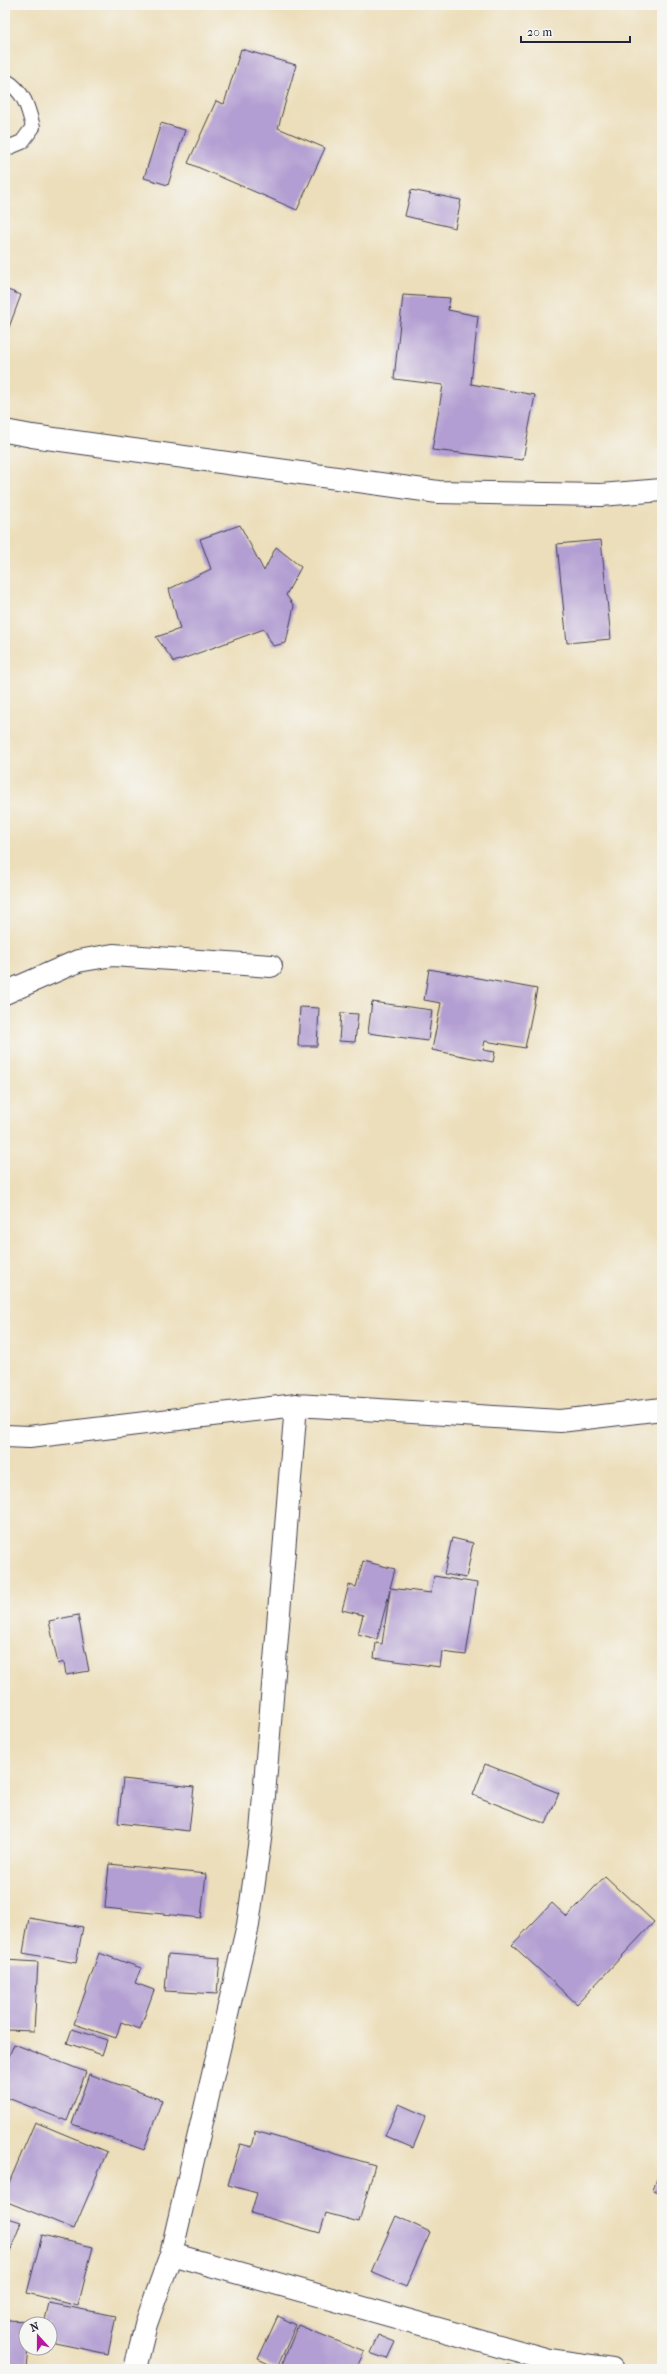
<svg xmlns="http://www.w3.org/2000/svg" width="667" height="2374" viewBox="0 0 667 2374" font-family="'IM FELL French Canon',serif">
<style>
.building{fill:#b29ed2}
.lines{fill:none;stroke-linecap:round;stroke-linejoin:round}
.service-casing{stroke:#403e4e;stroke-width:16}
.minor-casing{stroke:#403e4e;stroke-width:24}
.service{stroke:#fff;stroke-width:14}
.minor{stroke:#fff;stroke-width:22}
</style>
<rect width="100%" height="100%" fill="#f6f6f2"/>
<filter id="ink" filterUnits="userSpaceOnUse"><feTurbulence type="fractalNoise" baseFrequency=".025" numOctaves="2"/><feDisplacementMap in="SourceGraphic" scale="8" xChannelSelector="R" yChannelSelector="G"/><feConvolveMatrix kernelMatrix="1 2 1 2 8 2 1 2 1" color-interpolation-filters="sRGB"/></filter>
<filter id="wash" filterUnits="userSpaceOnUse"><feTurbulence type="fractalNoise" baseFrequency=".012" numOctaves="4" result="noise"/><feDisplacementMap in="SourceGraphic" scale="16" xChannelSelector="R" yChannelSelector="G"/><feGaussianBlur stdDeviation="0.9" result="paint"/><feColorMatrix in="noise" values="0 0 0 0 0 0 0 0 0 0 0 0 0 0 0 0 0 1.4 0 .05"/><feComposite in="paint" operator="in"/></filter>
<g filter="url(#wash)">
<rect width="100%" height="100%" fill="#ecdeba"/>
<g id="blocks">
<path class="building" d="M241,49L296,65L278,128L325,148L297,210L188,163L216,101L224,104Z
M161,123L185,130L168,185L144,178Z
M411,190L461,200L455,228L405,216Z
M5,289L21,295L5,338Z
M403,295L450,298L448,310L478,316L471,384L535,395L523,460L432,450L443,385L394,379Z
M240,525L264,571L276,547L301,567L286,595L294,606L286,643L273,646L264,629L174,662L156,637L180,629L169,589L211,569L200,539Z
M601,540L611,639L567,643L557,544Z
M429,969L537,989L525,1048L485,1041L483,1050L495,1052L493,1062L432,1050L441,1003L424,1000Z
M372,1002L432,1010L428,1041L368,1033Z
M300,1007L319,1008L317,1046H298Z
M341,1013L358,1014L355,1042L339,1041Z
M452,1538L473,1543L466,1578L444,1574Z
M363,1561L395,1569L390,1588L431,1593L434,1576L477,1583L466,1655L442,1652L440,1667L374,1658L376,1643L382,1644L390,1590L377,1639L358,1634L363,1615L342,1610L349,1585L356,1587Z
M78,1615L89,1671L66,1675L64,1662L58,1664L49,1621Z
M485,1764L559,1793L546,1824L473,1795Z
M123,1779L194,1787L189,1831L118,1823Z
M109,1864L206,1874L201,1918L105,1908Z
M605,1876L654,1922L577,2004L512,1945L552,1903L567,1917Z
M29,1918L83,1927L76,1963L23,1953Z
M99,1953L141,1968L135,1983L154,1990L140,2029L121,2022L116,2038L74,2024Z
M168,1954L220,1958L217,1994L165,1991Z
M5,1960L38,1962L34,2031L5,2030Z
M72,2029L107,2040L102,2055L67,2043Z
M14,2044L86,2072L67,2121L5,2097V2066Z
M89,2074L162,2100L144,2150L72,2124Z
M399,2104L426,2116L413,2148L385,2136Z
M35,2122L107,2152L74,2229L5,2201V2192Z
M255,2131L375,2165L359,2222L326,2213L320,2233L251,2213L257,2193L228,2185L240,2144L251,2147Z
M662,2166V2193L653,2190Z
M396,2216L430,2232L406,2287L371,2272Z
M5,2217L21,2222L5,2266Z
M42,2235L93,2247L78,2306L27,2293Z
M49,2303L116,2316L108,2354L50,2342V2324H44Z
M278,2316L296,2325L277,2368L258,2359Z
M5,2320L30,2321V2324H26V2348H28L26,2369H5Z
M298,2325L364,2352L356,2369H280Z
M378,2335L395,2342L387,2359L370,2353Z
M507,2365L520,2368V2369H506Z"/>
</g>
</g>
<g filter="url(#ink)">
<use href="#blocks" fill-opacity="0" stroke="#403e4e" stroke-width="1"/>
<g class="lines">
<defs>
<path id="service" d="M5,80C24,91 28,107 33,127L22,142L5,149"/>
<path id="minor" d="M5,431L32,436L438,492L601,495L662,490
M5,993L78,961L113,955L271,966
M5,1436L29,1437L296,1405L560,1421L662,1409
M171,2254L248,1925L261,1832L296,1405
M135,2369L146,2324L171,2254L549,2360L612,2369"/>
</defs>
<use href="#service" class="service-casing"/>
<use href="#minor" class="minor-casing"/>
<use href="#service" class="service"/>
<use href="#minor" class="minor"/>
</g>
</g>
<rect width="667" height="2374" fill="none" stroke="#f6f6f2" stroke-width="20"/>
<g transform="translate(38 2336) rotate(339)"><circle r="19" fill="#f6f6f2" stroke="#a1a1a9"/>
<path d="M0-3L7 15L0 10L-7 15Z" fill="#b5179e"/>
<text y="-6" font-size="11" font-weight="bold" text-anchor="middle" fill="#22223b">N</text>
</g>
<path d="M521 36v6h109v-6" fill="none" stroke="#22223b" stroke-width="2"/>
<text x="527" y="36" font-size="12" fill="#22223b" stroke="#f6f6f2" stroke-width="3" paint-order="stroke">20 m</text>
</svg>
